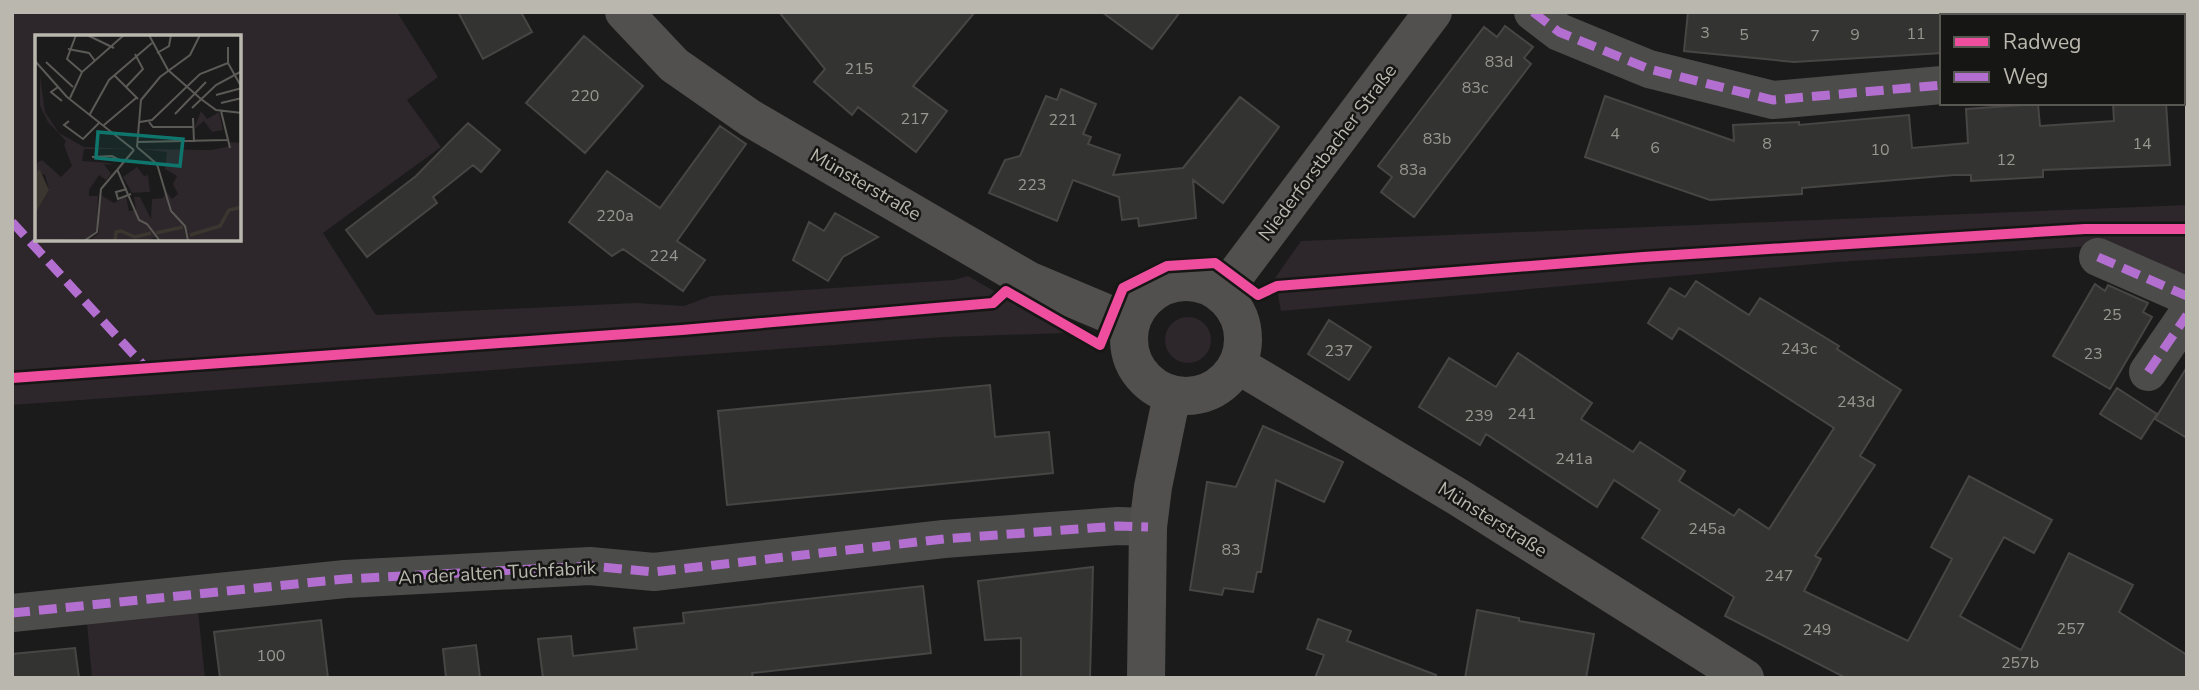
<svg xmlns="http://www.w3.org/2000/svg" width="2199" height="690" viewBox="0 0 2199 690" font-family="'Nunito Sans',sans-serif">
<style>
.green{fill:#2d262b;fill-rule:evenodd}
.building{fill:#333332;stroke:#474644;stroke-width:2}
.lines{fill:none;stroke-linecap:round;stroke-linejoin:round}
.street{stroke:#4c4c4a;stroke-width:38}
.secondary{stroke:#51504e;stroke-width:38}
.quiet{stroke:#b36fd0;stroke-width:9;stroke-dasharray:18 9;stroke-linecap:butt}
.cycleway-casing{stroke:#161715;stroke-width:15}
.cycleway{stroke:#ef4d9e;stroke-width:10}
.labels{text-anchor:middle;stroke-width:5;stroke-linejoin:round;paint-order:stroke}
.number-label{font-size:16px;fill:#98978f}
.street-label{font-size:19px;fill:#bab8ae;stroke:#161715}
.inset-river{fill:none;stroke:#3b362f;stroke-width:3.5}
.inset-road{fill:none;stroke:#5b5a56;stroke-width:2}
.view{fill:#0f766e;fill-opacity:0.15;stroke:#0f766e;stroke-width:3.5}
.inset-edge{fill:none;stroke:#bab8ae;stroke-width:3.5}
</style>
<rect width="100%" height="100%" fill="#1b1b1b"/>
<path class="green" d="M12,12H397L438,77L407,100L441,147L323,233L376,315L635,303L684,306L711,296L954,280L968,276L1066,333L944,337L12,405ZM37,37H240V240H37Z
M2187,205V275L2110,245L1837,262L1281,311L1275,278L1301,241Z
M1165 340a23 23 0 1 1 46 0a23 23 0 1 1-46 0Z
M198,611L205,678H92L87,623Z"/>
<path class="building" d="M458,12H521L532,32L483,59Z
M779,12H975L913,86L947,111L916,152L858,107L852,115L814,82L825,69Z
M1102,12H1180L1152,49Z
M1688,12H1942V53L1794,62L1684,51Z
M1505,26L1533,47L1524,58L1531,64L1414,217L1381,192L1392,177L1378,166L1484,27L1497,37Z
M584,36L643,86L585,153L526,103Z
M1061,89L1096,104L1083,134L1091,137L1088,144L1120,155L1113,175L1183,168L1240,97L1279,127L1223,203L1193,180L1196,218L1139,226L1138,218L1122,220L1119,197L1073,180L1057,221L989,193L1005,160L1020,156L1046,96L1057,100Z
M1605,96L1734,141L1733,125L1799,122V125L1909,115L1912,148L1968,143L1966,109L2038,104L2040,126L2114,121L2113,103H2166L2170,165L2043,170V177L1971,181V175H1954L1802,188V194L1710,200L1585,157Z
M468,123L500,150L481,172L473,165L433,197L437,203L367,257L346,230L416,176Z
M720,126L746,144L677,241L705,260L683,291L623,249L612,256L569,222L607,171L660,208Z
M835,213L878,237L843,257L828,281L793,260L809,222L824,231Z
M1696,281L1749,315L1760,298L1839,346L1837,349L1901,390L1860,456L1875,465L1815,556L1821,559L1804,591L1908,641L1952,559L1931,547L1969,476L2052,520L2034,553L2004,537L1960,616L2021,650L2069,553L2133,585L2119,612L2187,655V678H1846L1725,616L1734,597L1642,538L1660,510L1614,480L1597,507L1486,434L1480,445L1419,407L1449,358L1496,387L1518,353L1592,403L1581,419L1633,452L1640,442L1685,471L1679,481L1734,516L1739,509L1769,529L1834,428L1679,328L1672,339L1648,323L1670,288L1685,297Z
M2095,284L2105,291L2108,285L2148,303L2143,312L2152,317L2110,389L2053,356Z
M1329,320L1371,347L1349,380L1308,354Z
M2187,367V438L2155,419Z
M990,385L995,437L1049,432L1053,473L727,505L718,411Z
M2117,388L2157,414L2141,439L2100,414Z
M1263,426L1343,462L1324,502L1276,480L1261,572H1257L1253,592L1224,588L1222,595L1190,590L1207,482L1236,487Z
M1093,567L1090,678H1021V638L985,640L978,581Z
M923,586L931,653L752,673L753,678H543L538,639L571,636L573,656L637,649L634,628L684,623L683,613Z
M1477,610L1519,618V621L1594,634L1586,678H1465Z
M1318,619L1351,631L1347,641L1436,675V678H1315L1324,655L1307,649Z
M321,620L328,678H220L214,632Z
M476,645L480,678H446L443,649Z
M75,648L79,678H12V654Z"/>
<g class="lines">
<path class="street" d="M1533,12L1559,32L1649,69L1773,100L1942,85
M2183,55L2187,54
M2098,257L2187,296
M2148,372L2187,315
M12,613L345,579L590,566L654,572L944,539L1118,526L1148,527"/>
<path class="secondary" d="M624,12L674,65L750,118L1028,280L1130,323
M1129 339a57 57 0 1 1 114 0a57 57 0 1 1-114 0Z
M1222,293L1433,12
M1238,365L1458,497L1745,678
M1146,678L1148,527L1153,487L1172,395"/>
<path class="quiet" d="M1533,12L1559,32L1649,69L1773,100L1942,85
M2183,55L2187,54
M12,222L146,368
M2098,257L2187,296
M2148,372L2187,315
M12,613L345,579L590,566L654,572L944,539L1118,526L1148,527"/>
<defs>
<path id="cycleway" d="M12,378L682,330L993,303L1006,291L1100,345L1123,288L1167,266L1215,263L1258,295L1277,286L1643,257L2085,229H2187"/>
</defs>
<use href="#cycleway" class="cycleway-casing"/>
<use href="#cycleway" class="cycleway"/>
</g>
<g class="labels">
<g class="number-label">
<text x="1705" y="38">3</text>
<text x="1916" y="39">11</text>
<text x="1744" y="40">5</text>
<text x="1855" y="40">9</text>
<text x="1815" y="41">7</text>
<text x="1499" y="67">83d</text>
<text x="859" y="74">215</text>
<text x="1475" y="93">83c</text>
<text x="585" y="101">220</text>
<text x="915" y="124">217</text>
<text x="1063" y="125">221</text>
<text x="1615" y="139">4</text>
<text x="1437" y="144">83b</text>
<text x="1767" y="149">8</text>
<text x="2142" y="149">14</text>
<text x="1655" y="153">6</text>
<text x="1880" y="155">10</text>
<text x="2006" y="165">12</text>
<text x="1413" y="175">83a</text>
<text x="1032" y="190">223</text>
<text x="615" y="221">220a</text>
<text x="664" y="261">224</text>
<text x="2112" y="320">25</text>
<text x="1799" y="354">243c</text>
<text x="1339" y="356">237</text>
<text x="2093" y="359">23</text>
<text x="1856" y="407">243d</text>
<text x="1522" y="419">241</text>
<text x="1479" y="421">239</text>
<text x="1574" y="464">241a</text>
<text x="1707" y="534">245a</text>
<text x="1231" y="555">83</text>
<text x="1779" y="581">247</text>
<text x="2071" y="634">257</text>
<text x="1817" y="635">249</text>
<text x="271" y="661">100</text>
<text x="2020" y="668">257b</text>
</g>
<g class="street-label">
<text transform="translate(1327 152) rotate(-53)" y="7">Niederforstbacher Straße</text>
<text transform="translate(866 184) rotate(30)" y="7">Münsterstraße</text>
<text transform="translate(1493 519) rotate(32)" y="7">Münsterstraße</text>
<text transform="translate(497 572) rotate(-3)" y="7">An der alten Tuchfabrik</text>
</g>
</g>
<g transform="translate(35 35)">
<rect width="206" height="206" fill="#1b1b1b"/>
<path d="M5,40L10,77L24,98L49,112L97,114H49L47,126L74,128L77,130L69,129L76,139L71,145L64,140L54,155V161H63L62,195L52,204L0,206V179L14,155L10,140L0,136V129L7,125L26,142L37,131L29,110L31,106L13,87L5,71ZM166,76L172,84L184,77L188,95L177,97L169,86L159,94ZM194,107L206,108V206H154L148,190L152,206H125L122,202L109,206H54L64,198V159L79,168L91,161L94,176L101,175L99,162H105L116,184L117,164L128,163L131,156L137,164L143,159L138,149L142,141L130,134L132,117L105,114L177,115L195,111ZM102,132L109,141L113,140L115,157L97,158L88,142Z" fill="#2d262b"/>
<path d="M5,135L14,155L0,179V136Z" fill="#3b362f"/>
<path class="inset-river" d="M121,198L148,192M155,200L185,191L194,175L207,172M80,206L81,197L86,196L100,202L116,198"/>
<path class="inset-road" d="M41,0L32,24L47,37M52,0L79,13M114,0L133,35L166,64L181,75L207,78M193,12V28L207,53M33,14L54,18L60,26M122,18L134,11L136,0M0,26L32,62M11,27L38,52M79,40L103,64M23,52L16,57L27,66M91,52L108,34L100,19M181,60L207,53M32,62L99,115M35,63L47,37L89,0M186,68L207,63M157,73L181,50L207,36M186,76L195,113M55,79L74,45L117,8M140,79L171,47M158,83L159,107M34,86L29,90L48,104L65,87M105,87L117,85L165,39L193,28M114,87L118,92H158M69,90L101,63M103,107L192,105M102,112L106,65L125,42L155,20L165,0M102,112L122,129L136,176L150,191L153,206M57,122L77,121L88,127M82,134L104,185L112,189L125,206M92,154L81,157L83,164L96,159M49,206L62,197L66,154L99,115"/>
<path class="view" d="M63,97L148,104L145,131L61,123Z"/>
<rect width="206" height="206" class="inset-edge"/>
</g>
<rect width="2199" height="690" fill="none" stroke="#bab8ae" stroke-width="28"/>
<rect x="1940" y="14" width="245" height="91" fill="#161715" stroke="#585752" stroke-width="2"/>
<rect x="1954" y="37" width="35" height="10" fill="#ef4d9e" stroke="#585752" stroke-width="2"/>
<text x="2003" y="49" font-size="21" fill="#bab8ae">Radweg</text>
<rect x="1954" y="72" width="35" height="10" fill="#b36fd0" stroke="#585752" stroke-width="2"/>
<text x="2003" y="84" font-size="21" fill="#bab8ae">Weg</text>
</svg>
